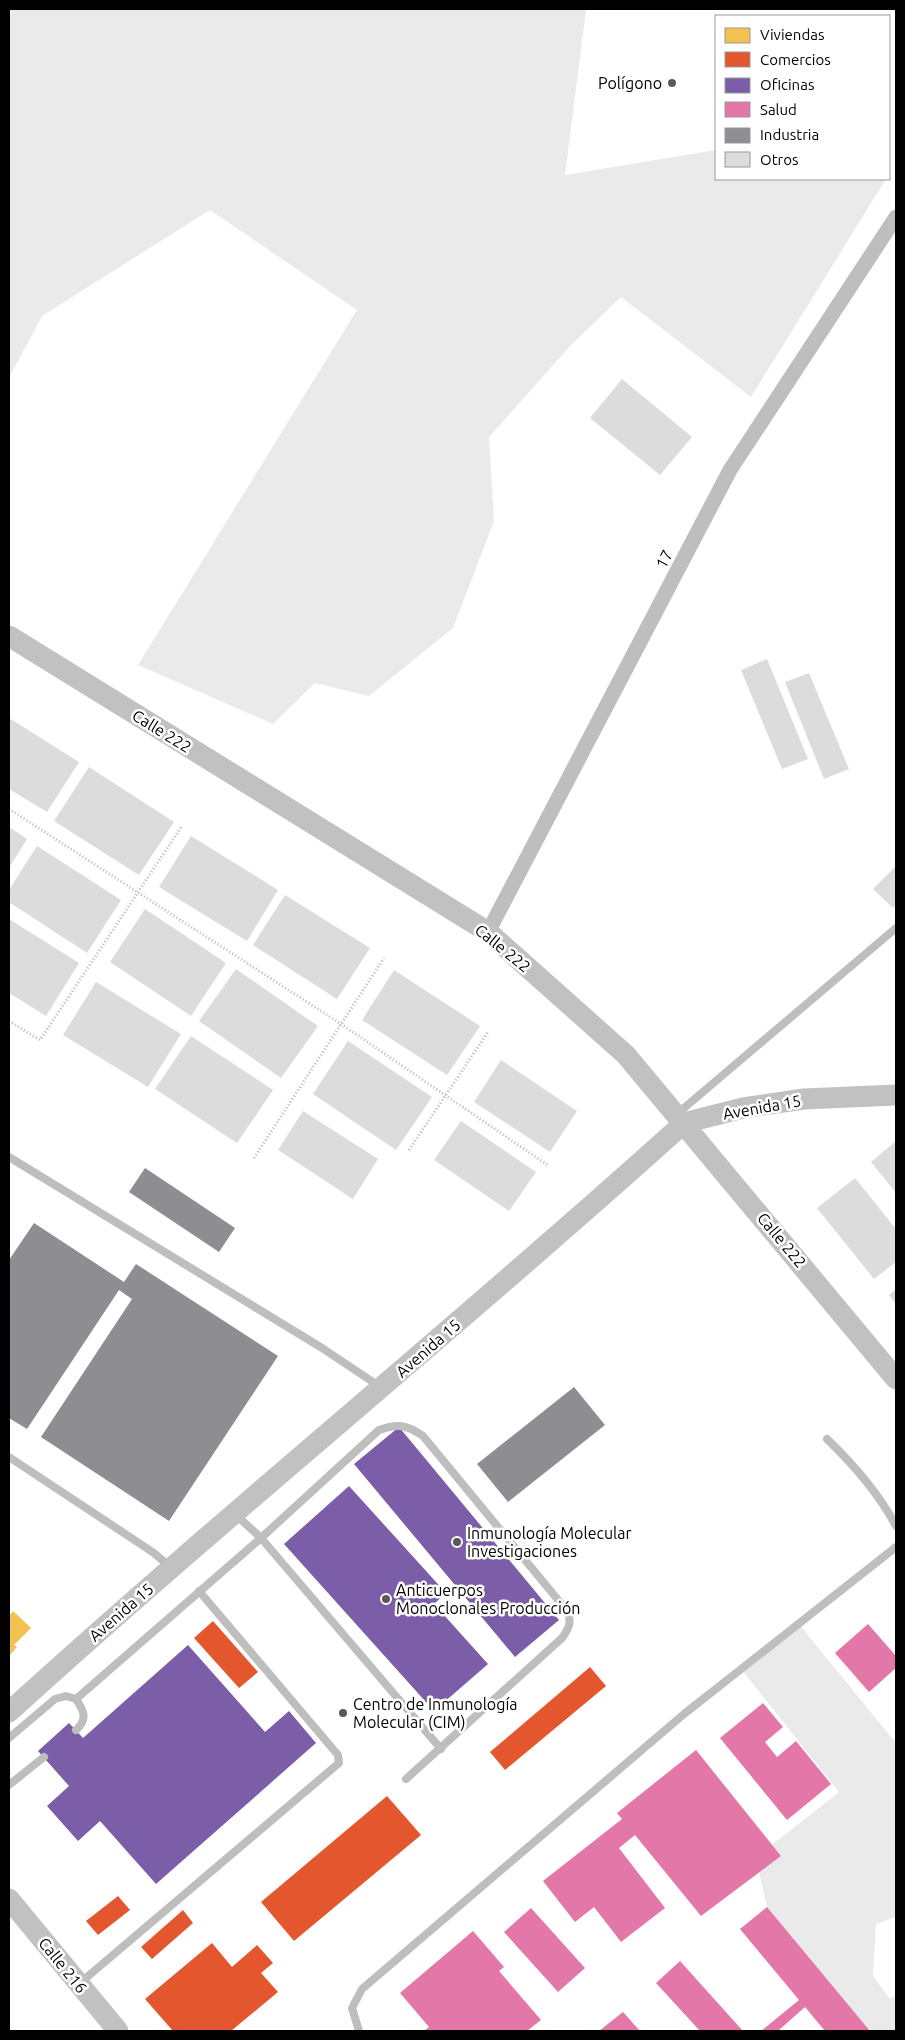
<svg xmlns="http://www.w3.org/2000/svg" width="905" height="2040" viewBox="0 0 905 2040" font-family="Ubuntu,sans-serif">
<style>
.green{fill:#eaeaea}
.homes{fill:#f2c14e}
.shops{fill:#e4572e}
.offices{fill:#7b5ea7}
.health{fill:#e377a8}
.industry{fill:#8d8d92}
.building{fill:#dcdcdc}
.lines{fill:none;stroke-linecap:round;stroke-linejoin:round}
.path{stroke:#b8b8b8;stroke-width:3;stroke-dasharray:1 2.5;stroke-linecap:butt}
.lane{stroke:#bebebe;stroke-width:8}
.street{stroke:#bebebe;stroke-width:15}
.secondary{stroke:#c1c1c1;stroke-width:21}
.poi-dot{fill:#595959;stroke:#fff;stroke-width:2}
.labels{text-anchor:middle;stroke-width:5;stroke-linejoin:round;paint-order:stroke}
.poi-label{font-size:16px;fill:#000;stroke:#fff;text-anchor:start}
.street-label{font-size:16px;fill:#000;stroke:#fff}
</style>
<rect width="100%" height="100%" fill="#fff"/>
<path class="green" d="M9,9H586L565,175L716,150V179H886L751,397L621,297L571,345L489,437L494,521L453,628L369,696L315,683L273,724L138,665L357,310L210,210L42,316L9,378Z
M798,1623L896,1743V1917L876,1924L873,1976L890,1999L896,1995V2031H870L767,1907L759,1872L781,1856L772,1845L839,1792L741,1669Z"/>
<path class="homes" d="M13,1611L31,1628L14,1645L17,1647L9,1656V1616Z"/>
<path class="shops" d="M213,1621L258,1672L239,1688L194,1638Z
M590,1667L606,1686L505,1770L490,1752Z
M387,1796L421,1835L294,1941L261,1902Z
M118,1896L130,1910L98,1935L86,1921Z
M183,1910L193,1923L152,1959L141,1947Z
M212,1943L232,1967L257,1945L273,1963L261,1973L278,1992L231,2031H173L145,1999Z"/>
<path class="offices" d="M399,1427L559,1620L515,1657L354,1464Z
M349,1486L446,1593L434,1604L488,1664L434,1711L284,1544Z
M188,1645L265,1732L289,1711L316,1743L156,1884L100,1821L78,1841L47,1806L69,1786L38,1751L69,1723L83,1738Z"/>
<path class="health" d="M868,1624L896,1656V1668L869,1692L835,1653Z
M763,1703L783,1727L765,1742L777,1757L796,1741L831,1784L787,1820L720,1738Z
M696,1750L781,1856L701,1916L635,1835L619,1848L665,1908L621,1942L594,1907L575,1922L543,1881L622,1819L617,1813Z
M767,1907L870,2031H825L805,2007L779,2030L781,2031H761L799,2000L740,1929Z
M531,1908L585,1968L558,1992L504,1932Z
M473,1931L504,1967L499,1971L541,2020L527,2031H424L429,2027L400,1993Z
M680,1961L743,2031H700L656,1983Z
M623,2012L640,2031H599Z"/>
<path class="industry" d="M145,1168L235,1228L219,1252L129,1192Z
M34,1223L124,1282L136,1264L278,1356L169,1521L41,1437L132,1299L119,1290L27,1429L9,1418V1260Z
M574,1387L605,1425L508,1502L477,1464Z"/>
<path class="building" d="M622,379L692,437L660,475L590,418Z
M767,659L808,759L782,769L741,670Z
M809,673L849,769L824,779L785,682Z
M9,718L79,762L47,812L9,789Z
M89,767L174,822L139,875L54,821Z
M9,827L27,839L9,868Z
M191,836L278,890L247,941L159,887Z
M37,846L121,900L87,953L9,902V890Z
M896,866V904L893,908L873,889Z
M285,895L370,948L337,999L253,945Z
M145,909L226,963L191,1016L110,962Z
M9,919L79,963L46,1016L9,993Z
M236,969L318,1026L281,1078L199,1021Z
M394,970L480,1026L447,1075L362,1020Z
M96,982L181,1034L148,1087L63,1035Z
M191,1036L273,1090L237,1143L155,1089Z
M348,1041L432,1097L396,1150L313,1094Z
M501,1060L577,1111L550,1152L474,1102Z
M303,1111L378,1159L353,1199L278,1150Z
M461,1121L536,1172L509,1211L434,1160Z
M896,1141V1193L871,1162Z
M855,1178L896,1229V1262L874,1279L817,1208Z
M896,1289V1304L889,1295Z"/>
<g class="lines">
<path class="path" d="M9,809L341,1024L549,1166
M9,1021L40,1040L182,826
M409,1150L488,1032
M254,1158L384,958"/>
<path class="lane" d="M677,1114L896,928
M9,1157L322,1348L379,1386
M827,1439C854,1465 878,1492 896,1526
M9,1457L154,1553L170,1567
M236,1515L261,1538L441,1749
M76,1699L261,1538L379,1430C398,1423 407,1425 423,1436L568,1612C572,1624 568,1629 562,1638L406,1779
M9,1738L55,1699L66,1696L76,1699C84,1711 88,1719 76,1730
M9,1785L44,1757
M80,1983L339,1763L338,1755L199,1591
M359,2031L352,2008L362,1989L684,1714L896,1547"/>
<path class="street" d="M488,932L730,470L896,217"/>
<path class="secondary" d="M9,636L488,932L626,1055L896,1379
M9,1712C230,1511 463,1323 684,1123L743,1108L804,1099L896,1095
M9,1899L118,2031"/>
</g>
<g class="poi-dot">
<circle cx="672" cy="83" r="5"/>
<circle cx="457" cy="1542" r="5"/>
<circle cx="386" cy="1599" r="5"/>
<circle cx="343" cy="1713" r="5"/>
</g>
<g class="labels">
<g class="poi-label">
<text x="662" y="89" text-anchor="end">Polígono</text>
<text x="467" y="1539">Inmunología Molecular<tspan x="467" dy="18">Investigaciones</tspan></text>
<text x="396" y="1596">Anticuerpos<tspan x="396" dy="18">Monoclonales Producción</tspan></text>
<text x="353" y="1710">Centro de Inmunología<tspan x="353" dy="18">Molecular (CIM)</tspan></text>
</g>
<g class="street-label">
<text transform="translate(664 559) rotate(-62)" y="6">17</text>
<text transform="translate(162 731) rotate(32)" y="6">Calle 222</text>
<text transform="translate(503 948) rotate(39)" y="6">Calle 222</text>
<text transform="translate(762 1107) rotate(-10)" y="6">Avenida 15</text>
<text transform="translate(782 1240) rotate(50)" y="6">Calle 222</text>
<text transform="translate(428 1348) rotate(-41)" y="6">Avenida 15</text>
<text transform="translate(121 1612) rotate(-41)" y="6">Avenida 15</text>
<text transform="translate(63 1965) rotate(51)" y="6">Calle 216</text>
</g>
</g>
<rect width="905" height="2040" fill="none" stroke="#000000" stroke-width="20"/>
<rect x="715" y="15" width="175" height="165" fill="#ffffff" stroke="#999999"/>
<rect x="725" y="28" width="25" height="15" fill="#f2c14e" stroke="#999999"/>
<text x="760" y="40" font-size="15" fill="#000000">Viviendas</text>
<rect x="725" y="52" width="25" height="15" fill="#e4572e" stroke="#999999"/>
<text x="760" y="65" font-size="15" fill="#000000">Comercios</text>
<rect x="725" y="78" width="25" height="15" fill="#7b5ea7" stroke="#999999"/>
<text x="760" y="90" font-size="15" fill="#000000">Oficinas</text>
<rect x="725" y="102" width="25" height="15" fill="#e377a8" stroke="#999999"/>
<text x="760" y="115" font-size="15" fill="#000000">Salud</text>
<rect x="725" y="128" width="25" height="15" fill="#8d8d92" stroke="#999999"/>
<text x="760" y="140" font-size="15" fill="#000000">Industria</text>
<rect x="725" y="152" width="25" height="15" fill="#dcdcdc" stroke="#999999"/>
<text x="760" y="165" font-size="15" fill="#000000">Otros</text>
</svg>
